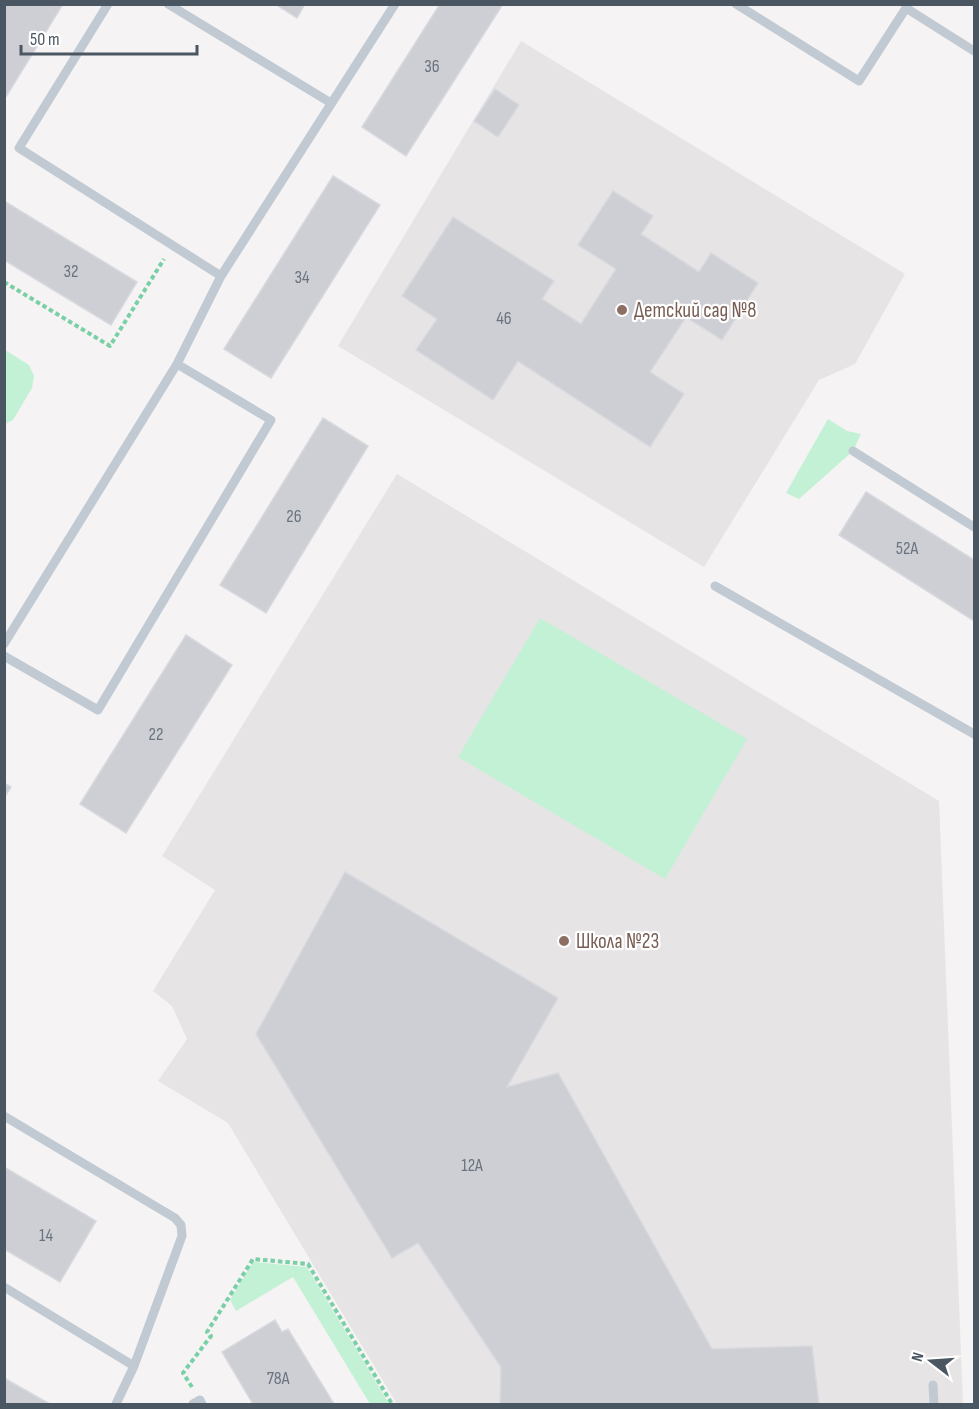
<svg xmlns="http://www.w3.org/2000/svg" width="979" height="1409" viewBox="0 0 979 1409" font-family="'Sofia Sans Condensed',sans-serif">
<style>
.education{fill:#e6e4e5}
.green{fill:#c3f1d5}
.building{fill:#cdcfd5;stroke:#d7d9de;stroke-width:1.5}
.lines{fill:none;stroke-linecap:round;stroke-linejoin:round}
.path{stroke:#7ad0a6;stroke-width:4;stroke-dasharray:4.5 3;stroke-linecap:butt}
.service{stroke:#c1cad2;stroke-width:9}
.education-dot{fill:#8d6e63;stroke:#fff;stroke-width:2}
.labels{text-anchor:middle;stroke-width:4.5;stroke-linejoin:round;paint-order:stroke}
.number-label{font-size:18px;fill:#6b747e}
.education-label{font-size:21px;fill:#785e54;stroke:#fff;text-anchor:start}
</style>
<rect width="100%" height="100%" fill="#f5f3f3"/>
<path class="education" d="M521,41L905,274L855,364L819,380L704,567L338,346Z
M397,474L939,801L963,1404H397L228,1123L158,1081L187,1039L172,1006L153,991L215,890L162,856Z"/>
<path class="green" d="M5,350L29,365L34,376L32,388L13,420L5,424Z
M828,419L847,431L861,434L853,451L799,499L786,493Z
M540,618L747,739L665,879L458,757Z
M253,1262L307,1267L389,1404H370L293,1277L236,1311L230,1300Z"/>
<path class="building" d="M4,4H63L4,100Z
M275,4H305L297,18Z
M440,4H503L406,156L362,127Z
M495,89L519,105L498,137L474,121Z
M333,176L380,205L271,378L224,349Z
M613,191L653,216L641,234L699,272L711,253L758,283L722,340L686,317L650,372L684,394L650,447L518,361L493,400L416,350L437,319L402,296L453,217L554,281L542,299L581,324L616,269L578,245Z
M4,201L137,282L111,325L4,260Z
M323,418L368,446L266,613L220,585Z
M866,492L974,560V621L839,535Z
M186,635L232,665L126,833L80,804Z
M4,783L11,787L4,798Z
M345,872L558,998L507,1087L558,1073L712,1349L812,1346L819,1404H500L501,1367L418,1243L392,1258L256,1034Z
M4,1167L96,1221L60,1282L4,1249Z
M275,1320L282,1332L288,1329L334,1404H253L222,1352Z
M4,1378L50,1404H4Z"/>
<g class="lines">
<path class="path" d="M4,282L110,346L164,259
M192,1387L183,1373L211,1336L207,1332L253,1259L308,1264L392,1404"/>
<path class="service" d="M108,4L19,148L221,276
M168,4L331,103
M736,4L859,81L906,8L974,51
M853,451L974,527
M715,586L974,734
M4,644L177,364L221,276L395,4
M4,656L98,710L271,420L177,364
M4,1116L175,1218L181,1225L182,1236L134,1366
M4,1287L134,1366L116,1404
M933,1385L934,1404
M193,1404L200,1400L202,1404"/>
</g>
<g class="education-dot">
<circle cx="622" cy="310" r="6"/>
<circle cx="564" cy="941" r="6"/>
</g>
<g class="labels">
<g class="number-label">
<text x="432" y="72">36</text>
<text x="71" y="277">32</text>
<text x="302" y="283">34</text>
<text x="504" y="324">46</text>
<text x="294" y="522">26</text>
<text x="907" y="554">52А</text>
<text x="156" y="740">22</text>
<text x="472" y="1171">12А</text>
<text x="46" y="1241">14</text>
<text x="278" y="1384">78А</text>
</g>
<g class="education-label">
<text x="634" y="317">Детский сад №8</text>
<text x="576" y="948">Школа №23</text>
</g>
</g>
<rect width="979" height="1409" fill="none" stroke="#4a5661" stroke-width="12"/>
<g transform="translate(931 1361) rotate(287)" stroke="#ffffff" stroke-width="4.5" paint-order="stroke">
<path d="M0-4.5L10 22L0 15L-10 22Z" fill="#4a5661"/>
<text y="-9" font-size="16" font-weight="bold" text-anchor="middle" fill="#4a5661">N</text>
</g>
<path d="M21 45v9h176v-9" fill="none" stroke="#4a5661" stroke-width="3"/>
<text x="30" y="45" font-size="18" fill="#4a5661" stroke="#ffffff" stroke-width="4.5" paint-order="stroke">50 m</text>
</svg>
